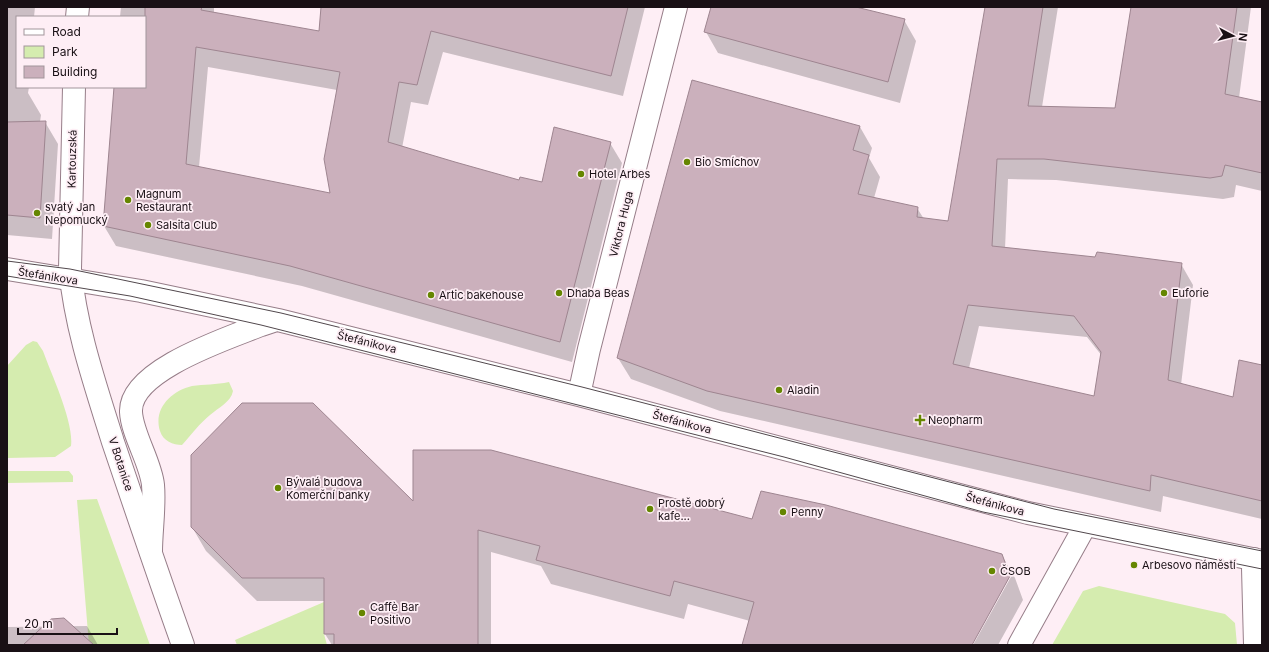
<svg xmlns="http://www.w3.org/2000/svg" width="1269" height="652" viewBox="0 0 1269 652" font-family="Inter,sans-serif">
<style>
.green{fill:#d5ecaf}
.shadow{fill:#0003;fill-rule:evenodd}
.building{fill:#cbb0bc;stroke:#9e8590;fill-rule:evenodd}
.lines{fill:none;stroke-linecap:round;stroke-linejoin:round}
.minor-casing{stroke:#967d88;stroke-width:24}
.major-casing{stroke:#967d88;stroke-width:24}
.minor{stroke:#fff;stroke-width:22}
.major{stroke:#fff;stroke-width:22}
.tram{stroke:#51474c;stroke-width:1}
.poi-dot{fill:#658600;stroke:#feeef5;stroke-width:1.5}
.labels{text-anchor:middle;stroke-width:3.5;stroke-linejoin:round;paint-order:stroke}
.street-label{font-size:11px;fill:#191015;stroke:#feeef5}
.poi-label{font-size:11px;fill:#191015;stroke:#feeef5;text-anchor:start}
</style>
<rect width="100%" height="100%" fill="#feeef5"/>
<path class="green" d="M33,341L37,342L43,351C52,376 74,422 71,446L55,457L7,458V366L26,345Z
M229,382L233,391C231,402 218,408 210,415C200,423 191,435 182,445C173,445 163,441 160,431C153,409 171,391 192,386C204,384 216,385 229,382Z
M7,471H69L73,476V482L7,483Z
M97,499L150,645H89L77,500Z
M1099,586L1225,614L1235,623L1237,645H1052L1083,591Z
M324,602V634L327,645H237L235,640Z"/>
<path class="shadow" d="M7,7H35L34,17H17V87H29L28,93L41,115L40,122H45L58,144L52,239L7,235Z
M121,7H214V13L319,32L322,7H645L623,96L443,52L428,105L411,102L402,148L520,181L543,183L610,143L622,163L572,362L302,286L116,246L104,226L115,87H145V17H120ZM208,67L337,90L331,195L199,167Z
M712,7H852L904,20L916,41L900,103L718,53L706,32Z
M986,7H1058L1042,107L1115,109L1132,7H1251L1239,98L1262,103V191L1236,185L1234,197L1223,199L1056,180L1008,179L1005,249L1095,258L1181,264L1193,285L1181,385L1234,398L1262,367V519L1163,496L1161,512L720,411L631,379L618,358L693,81L860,127L872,148L869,158L880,177L874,198L917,208L924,219L949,222ZM979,326L1087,337L1102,356L1094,397L969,368Z
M414,503L753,521L1001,554L1015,578L1023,600L998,645H973L1012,575H1010L971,645H743L750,621L688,604L684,619L551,584L541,566L491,552V645H332L325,634V601H257L206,551L192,527Z
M87,626L98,645H7V627Z"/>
<path class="building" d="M145,7H202L201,10L319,31L321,7H628L611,76L431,31L417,85L399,82L388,142L455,162L519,180L520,177L542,182L554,127L611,142L560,342L290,266L103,226L114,87H145ZM196,47L340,72L324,159L330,193L186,164Z
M711,7H856L905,19L888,82L704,32Z
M985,7H1043L1028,106L1115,108L1131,7H1237L1225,94L1262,102V173L1225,165L1222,176L1210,178L1044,159H997L992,246L1095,257L1097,252L1182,263L1168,380L1233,397L1239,360L1262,365V501L1151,475L1150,491L707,391L617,358L692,80L860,126L853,150L869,155L858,194L918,207L917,217L948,221ZM968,305L1074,316L1101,352L1094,396L953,364Z
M46,121L40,218L7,215V122Z
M242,403H313L413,501V450H491L752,519L761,491L826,505L1002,554L1010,576L972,645H742L754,602L674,581L670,596L536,560L540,546L478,530V645H334V634H324V578H242L191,527V455Z
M64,618L94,645H23L51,619Z"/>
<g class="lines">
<defs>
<path id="minor" d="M7,269L141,291L278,320L579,395L1028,513L1262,561
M579,395L589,349L676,7
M151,552C151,531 155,506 153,485C151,463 132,434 131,412C129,370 229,338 261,325L276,320
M1254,559L1253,568L1255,645
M1019,645L1085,526"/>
<path id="major" d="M77,17L78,7
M74,87L70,269C76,330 95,384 113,442C136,510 159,578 183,645"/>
</defs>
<use href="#minor" class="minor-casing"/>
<use href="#major" class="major-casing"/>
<use href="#minor" class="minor"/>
<use href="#major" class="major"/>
<path class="tram" d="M7,261L70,269L281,313L582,387L1054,509L1262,551
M7,276L130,296L261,325L784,457L983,512L1262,569"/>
</g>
<g class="poi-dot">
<circle cx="687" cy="162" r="4"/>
<circle cx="581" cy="174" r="4"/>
<circle cx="128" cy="200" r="4"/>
<circle cx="37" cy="213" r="4"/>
<circle cx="148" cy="225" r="4"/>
<circle cx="559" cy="293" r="4"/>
<circle cx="1164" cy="293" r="4"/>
<circle cx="431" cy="295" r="4"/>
<circle cx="779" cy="390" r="4"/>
<path d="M918 414h4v4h4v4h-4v4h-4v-4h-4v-4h4z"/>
<circle cx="278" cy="488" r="4"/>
<circle cx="650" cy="509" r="4"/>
<circle cx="783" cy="512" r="4"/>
<circle cx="1134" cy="565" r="4"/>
<circle cx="992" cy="571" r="4"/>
<circle cx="362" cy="613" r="4"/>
</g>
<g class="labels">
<g class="street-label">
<text transform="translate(72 159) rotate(-89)" y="4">Kartouzská</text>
<text transform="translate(621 224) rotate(-76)" y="4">Viktora Huga</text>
<text transform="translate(48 276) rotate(9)" y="4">Štefánikova</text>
<text transform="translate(367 342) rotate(14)" y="4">Štefánikova</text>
<text transform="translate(682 422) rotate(15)" y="4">Štefánikova</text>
<text transform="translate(121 464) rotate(72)" y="4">V Botanice</text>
<text transform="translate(995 504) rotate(15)" y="4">Štefánikova</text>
</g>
<g class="poi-label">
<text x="695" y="166">Bio Smíchov</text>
<text x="589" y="178">Hotel Arbes</text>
<text x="136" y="198">Magnum<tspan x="136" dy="13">Restaurant</tspan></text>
<text x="45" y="211">svatý Jan<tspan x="45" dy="13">Nepomucký</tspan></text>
<text x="156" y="229">Salsita Club</text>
<text x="567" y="297">Dhaba Beas</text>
<text x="1172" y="297">Euforie</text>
<text x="439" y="299">Artic bakehouse</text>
<text x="787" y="394">Aladin</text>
<text x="928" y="424">Neopharm</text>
<text x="286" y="486">Bývalá budova<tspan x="286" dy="13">Komerční banky</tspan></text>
<text x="658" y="507">Prostě dobrý<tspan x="658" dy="13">kafe...</tspan></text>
<text x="791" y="516">Penny</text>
<text x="1142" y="569">Arbesovo náměstí</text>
<text x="1000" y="575">ČSOB</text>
<text x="370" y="611">Caffè Bar<tspan x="370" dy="13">Positivo</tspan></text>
</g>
</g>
<rect width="1269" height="652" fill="none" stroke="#191015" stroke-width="16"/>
<rect x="16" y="16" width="130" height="72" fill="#feeef5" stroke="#a2959b"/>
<rect x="24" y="29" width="20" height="6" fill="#ffffff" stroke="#a2959b"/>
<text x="52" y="36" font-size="12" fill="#191015">Road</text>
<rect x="24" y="46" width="20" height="12" fill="#d5ecaf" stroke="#a2959b"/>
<text x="52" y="56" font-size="12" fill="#191015">Park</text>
<rect x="24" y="66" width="20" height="12" fill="#cbb0bc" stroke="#a2959b"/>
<text x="52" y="76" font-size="12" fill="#191015">Building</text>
<g transform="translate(1233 36) rotate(97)" stroke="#feeef5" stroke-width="3" paint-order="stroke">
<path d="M0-3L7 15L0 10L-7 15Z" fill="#191015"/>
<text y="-6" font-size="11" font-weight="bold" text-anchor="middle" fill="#191015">N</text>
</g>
<path d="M18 628v6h99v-6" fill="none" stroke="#191015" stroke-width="2"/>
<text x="24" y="628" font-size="12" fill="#191015" stroke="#feeef5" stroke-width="3" paint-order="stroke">20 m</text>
</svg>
